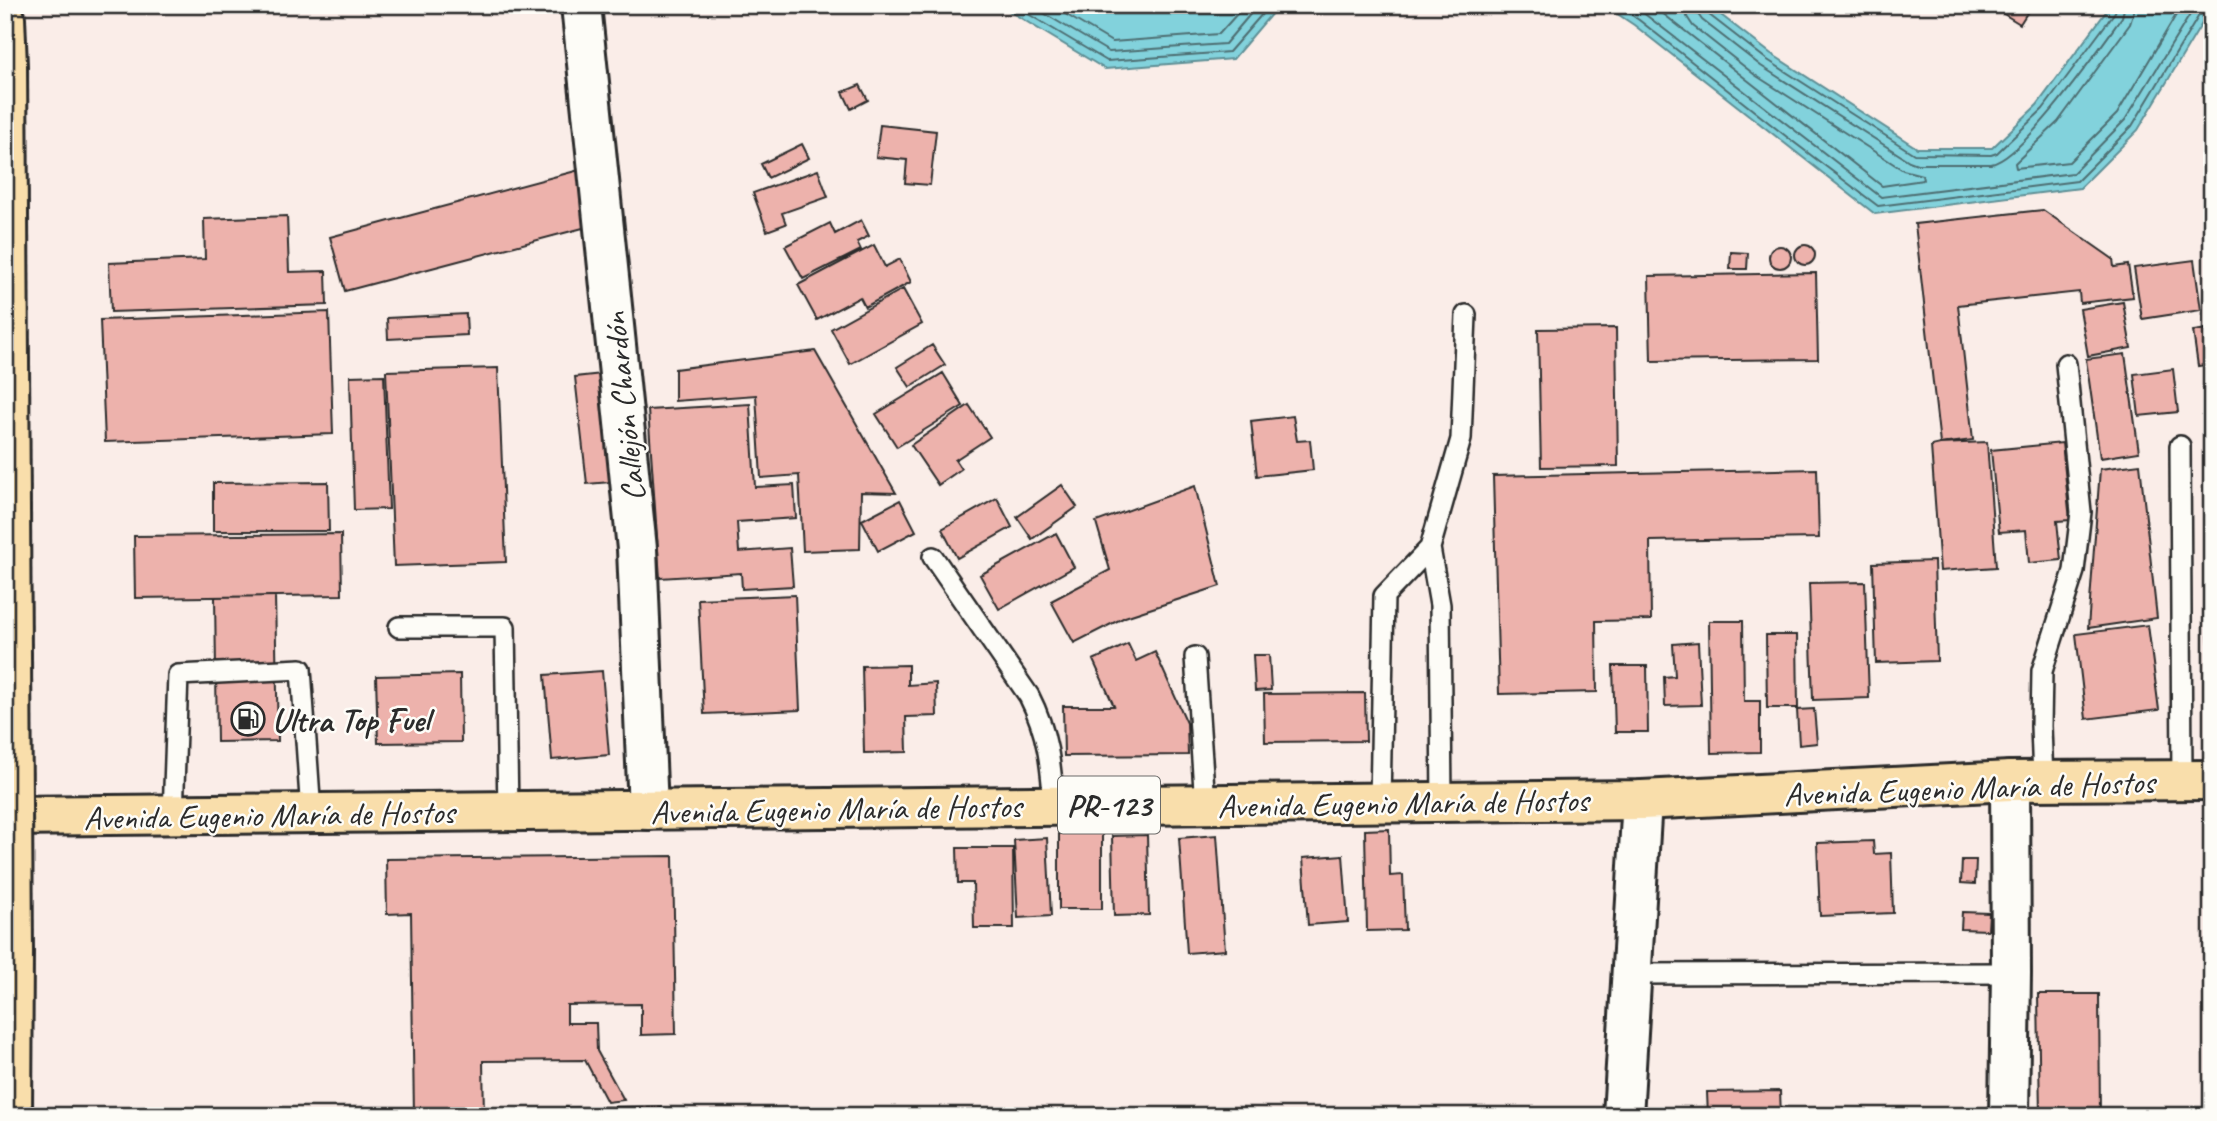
<svg xmlns="http://www.w3.org/2000/svg" width="2217" height="1121" viewBox="0 0 2217 1121" font-family="Caveat,sans-serif">
<style>
.water{fill:#82d2dc;stroke:#5f8f95;stroke-width:2}
.lines{fill:none;stroke-linecap:round;stroke-linejoin:round}
.shore{stroke:#4e6e72;stroke-width:2}
.building{fill:#edb2ac;stroke:#2b2b2b;stroke-width:2}
.lane-casing{stroke:#2b2b2b;stroke-width:24}
.street-casing{stroke:#2b2b2b;stroke-width:44}
.secondary-casing{stroke:#2b2b2b;stroke-width:44}
.primary-casing{stroke:#2b2b2b;stroke-width:44}
.highway-casing{stroke:#2b2b2b;stroke-width:44}
.lane{stroke:#fdfcf7;stroke-width:19}
.street{stroke:#fdfcf7;stroke-width:38}
.secondary{stroke:#fdfcf7;stroke-width:38}
.primary{stroke:#f9deab;stroke-width:38}
.highway{stroke:#f9deab;stroke-width:38}
.highway-bridge-casing{stroke:#2b2b2b;stroke-width:44;stroke-linecap:butt}
.highway-bridge{stroke:#f9deab;stroke-width:38}
.labels{text-anchor:middle;stroke-width:5;stroke-linejoin:round;paint-order:stroke}
.shield{fill:#fdfcf7;stroke:#6a6a68;stroke-width:2}
.shield-label{font-size:32px;font-weight:bold;fill:#2b2b2b}
.street-label{font-size:33px;fill:#2b2b2b;stroke:#fdfcf7}
.poi-label{font-size:33px;font-weight:bold;fill:#2b2b2b;stroke:#fdfcf7;text-anchor:start}
</style>
<rect width="100%" height="100%" fill="#faede8"/>
<filter id="ink" filterUnits="userSpaceOnUse"><feTurbulence type="fractalNoise" baseFrequency=".0143" numOctaves="2"/><feDisplacementMap in="SourceGraphic" scale="14" xChannelSelector="R" yChannelSelector="G"/><feConvolveMatrix kernelMatrix="1 2 1 2 8 2 1 2 1" color-interpolation-filters="sRGB"/></filter>
<g filter="url(#ink)">
<path class="water" d="M999,5H1279L1233,59L1105,69Z
M1604,5H1708L1770,53L1917,148H1992L2037,105L2111,5H2212V12L2204,20L2138,130L2080,188L1875,214L1634,25Z"/>
<g class="lines">
<path class="shore" d="M1013,5L1107,61L1229,52L1270,5
M1030,5L1109,52L1225,44L1258,5
M1050,5L1112,42L1219,34L1245,5
M1617,5L1639,20L1787,137L1878,206L2077,181L2132,126L2198,17L2205,9L2212,8
M1633,5L1881,197L2073,173L2125,120L2196,5
M1652,5L1882,186L1923,180L1922,175L1903,170L1755,75L1693,26L1687,17L1686,5
M1696,5L1697,13L1702,20L1761,66L1909,161L1917,164H1991C2023,159 2101,46 2122,17L2125,5
M1705,5L1708,14L1766,59L1914,154L1991,155L1997,153L2043,109L2115,12L2117,5
M2136,5L2130,24L2058,122L2015,163L2016,168L2069,162L2117,114L2182,5"/>
</g>
<path class="building" d="M1989,5H2032L2020,24Z
M860,85L868,100L851,109L843,92Z
M880,125L936,131L930,185L905,183L907,160L876,157Z
M802,144L809,158L768,178L761,164Z
M583,169L598,224L345,291L330,237Z
M818,170L828,197L782,213L786,224L767,231L753,193Z
M2043,210L2113,259L2114,267L2128,265L2133,297L2080,303L2079,292L1958,305L1973,440L1940,444L1915,224Z
M287,216L289,272L326,271L327,305L111,312L109,263L205,259L204,219Z
M861,220L869,236L857,242L861,250L803,279L785,246L830,223L835,234Z
M1795 255a10 10 0 1 1 20 0a10 10 0 1 1-20 0Z
M874,245L885,267L900,259L911,282L865,307L860,297L817,320L798,285Z
M1769 257a11 11 0 1 1 22 0a11 11 0 1 1-22 0Z
M1731,252L1748,253L1747,269H1730Z
M2194,260L2201,310L2142,319L2134,268Z
M1816,273L1818,359L1651,361L1649,276Z
M903,289L922,324L850,364L831,329Z
M2123,302L2131,348L2088,356L2080,309Z
M329,312L333,434L105,442L100,320Z
M466,314L467,335L388,339L387,318Z
M1616,328L1618,466L1541,467L1538,329Z
M2208,329L2212,364L2198,366L2193,331Z
M932,345L945,365L910,387L897,367Z
M815,351L896,493L861,492L860,549L803,551L799,475L761,478L756,395L675,401V369Z
M2125,354L2139,452L2100,458L2086,359Z
M498,368L506,562L394,566L386,371Z
M2173,369L2178,412L2139,416L2134,374Z
M611,373L623,481L587,484L575,377Z
M943,373L963,406L897,447L876,414Z
M384,375L389,509L354,510L350,376Z
M750,404L755,487L794,485L796,518L737,522L739,552L790,548L793,586L742,589L741,573L660,578L648,410Z
M969,405L990,437L955,460L961,469L938,485L911,445Z
M1293,416L1297,441L1310,440L1313,470L1257,476L1251,421Z
M1987,442L1996,567L1940,571L1931,446L1940,444Z
M2062,443L2070,520L2057,521L2061,560L2029,563L2026,530L1999,532L1991,450Z
M2140,464L2157,618L2088,628L2100,469Z
M1817,469L1819,538L1650,541L1651,620L1596,621L1597,692L1499,694L1493,476Z
M328,482L329,531H213V483Z
M1062,485L1077,507L1032,539L1017,517Z
M1195,486L1220,586L1125,617L1074,643L1051,601L1110,570L1096,522Z
M997,498L1012,527L957,558L942,529Z
M900,500L916,531L878,551L862,520Z
M1056,533L1074,567L999,609L980,575Z
M341,534L342,595L135,598L134,536Z
M1934,561L1937,661L1876,663L1873,563Z
M1865,582L1869,698L1813,700L1809,583Z
M795,595L800,710L704,714L698,599Z
M275,596L278,741L217,742L215,597Z
M1709,621H1743L1744,701H1760V752L1711,753Z
M2208,621H2212V714Z
M2148,625L2159,710L2086,719L2076,634Z
M1766,635H1797L1798,708H1767Z
M1698,642L1701,705L1665,706L1664,677L1675,676L1673,644Z
M1128,644L1136,661L1155,652L1187,723L1188,755L1064,756L1063,706H1114L1093,660Z
M1253,655H1269L1271,690L1255,691Z
M908,665V685L936,683L937,716L906,717L907,752L864,753L862,666Z
M1613,666H1647L1648,732H1615Z
M602,671L609,755L552,760L545,675Z
M460,674L461,742L378,743L376,676Z
M1365,693L1366,741L1265,742L1264,694Z
M1814,709L1817,743L1799,745L1797,710Z
M1389,829L1390,876L1403,875L1405,930L1367,931L1365,830Z
M1059,832H1102V909H1059Z
M1147,835L1149,915L1114,916L1112,836Z
M1217,835L1225,950L1187,953L1179,838Z
M1047,838L1051,916L1018,918L1014,840Z
M1873,841L1874,854L1891,853L1893,913L1820,916L1817,843Z
M957,848H1013L1014,928H974L973,883H958Z
M1343,855L1348,922L1308,925L1303,858Z
M673,856L676,1034L641,1035V1004L567,1005V1023H596L597,1051L624,1100L607,1102L585,1060L483,1061L484,1116H414L411,913L387,914L386,859Z
M1962,860H1976L1975,884L1961,883Z
M1962,912L1989,913L1988,930L1961,929Z
M2038,994H2099L2100,1116H2040Z
M1780,1091L1781,1116H1708L1707,1092Z
M661,1106V1116H565V1108Z"/>
<g class="lines">
<defs>
<path id="lane" d="M2180,446L2182,780
M933,557L1029,696C1048,733 1051,765 1054,806
M399,627H505L508,812
M1195,657L1205,804
M2043,781L2041,726L2042,671L2074,571L2081,512L2066,364
M1442,802L1440,605L1430,548L1461,439L1466,315
M1380,803L1384,596L1430,548
M173,815L178,675L301,669L311,813
M1631,974L2011,973"/>
<path id="street" d="M581,5L637,549L648,810
M2009,1116L2011,973L2010,781"/>
<path id="secondary" d="M1623,1116L1642,800"/>
<path id="primary" d="M5,816L1642,800L2010,781L2212,780"/>
<path id="highway" d="M5,18L7,66
M12,1116L13,951"/>
</defs>
<use href="#lane" class="lane-casing"/>
<use href="#street" class="street-casing"/>
<use href="#secondary" class="secondary-casing"/>
<use href="#primary" class="primary-casing"/>
<use href="#highway" class="highway-casing"/>
<use href="#lane" class="lane"/>
<use href="#street" class="street"/>
<use href="#secondary" class="secondary"/>
<use href="#primary" class="primary"/>
<use href="#highway" class="highway"/>
<defs>
<path id="highway-bridge" d="M7,66L13,951"/>
</defs>
<use href="#highway-bridge" class="highway-bridge-casing"/>
<use href="#highway-bridge" class="highway-bridge"/>
</g>
</g>
<defs>
<symbol id="fuel-ring" viewBox="-11 -11 22 22"><circle r="9.5" fill="#fdfcf7" stroke="#2b2b2b" stroke-width="1.5"/><path d="M-5.5-6h7V0h2V4h1.3V-2.5L3-4.5l.8-.8L6-3V5H2.5V1h-1V6h-7ZM-4.2-4.7v3.2H.2V-4.7Z" fill="#2b2b2b"/></symbol>
</defs>
<g fill-rule="evenodd">
<use href="#fuel-ring" x="229" y="700" width="38" height="38"/>
</g>
<g class="labels">
<rect class="shield" x="1058" y="776.5" width="102" height="57" rx="5"/>
<g class="shield-label">
<text x="1109" y="816">PR-123</text>
</g>
<g class="street-label">
<text transform="translate(623 407) rotate(-96)" y="12">Callejón Chardón</text>
<text transform="translate(1969 787) rotate(-2)" y="12">Avenida Eugenio María de Hostos</text>
<text transform="translate(1403 802) rotate(-1)" y="12">Avenida Eugenio María de Hostos</text>
<text transform="translate(836 808) rotate(-1)" y="12">Avenida Eugenio María de Hostos</text>
<text transform="translate(269 814) rotate(-1)" y="12">Avenida Eugenio María de Hostos</text>
</g>
<g class="poi-label">
<text x="272" y="731">Ultra Top Fuel</text>
</g>
</g>
<rect width="2217" height="1121" fill="none" stroke="#fdfcf7" stroke-width="28"/>
<rect x="14" y="14" width="2189" height="1093" fill="none" stroke="#2b2b2b" stroke-width="2.5" filter="url(#ink)"/>
</svg>
